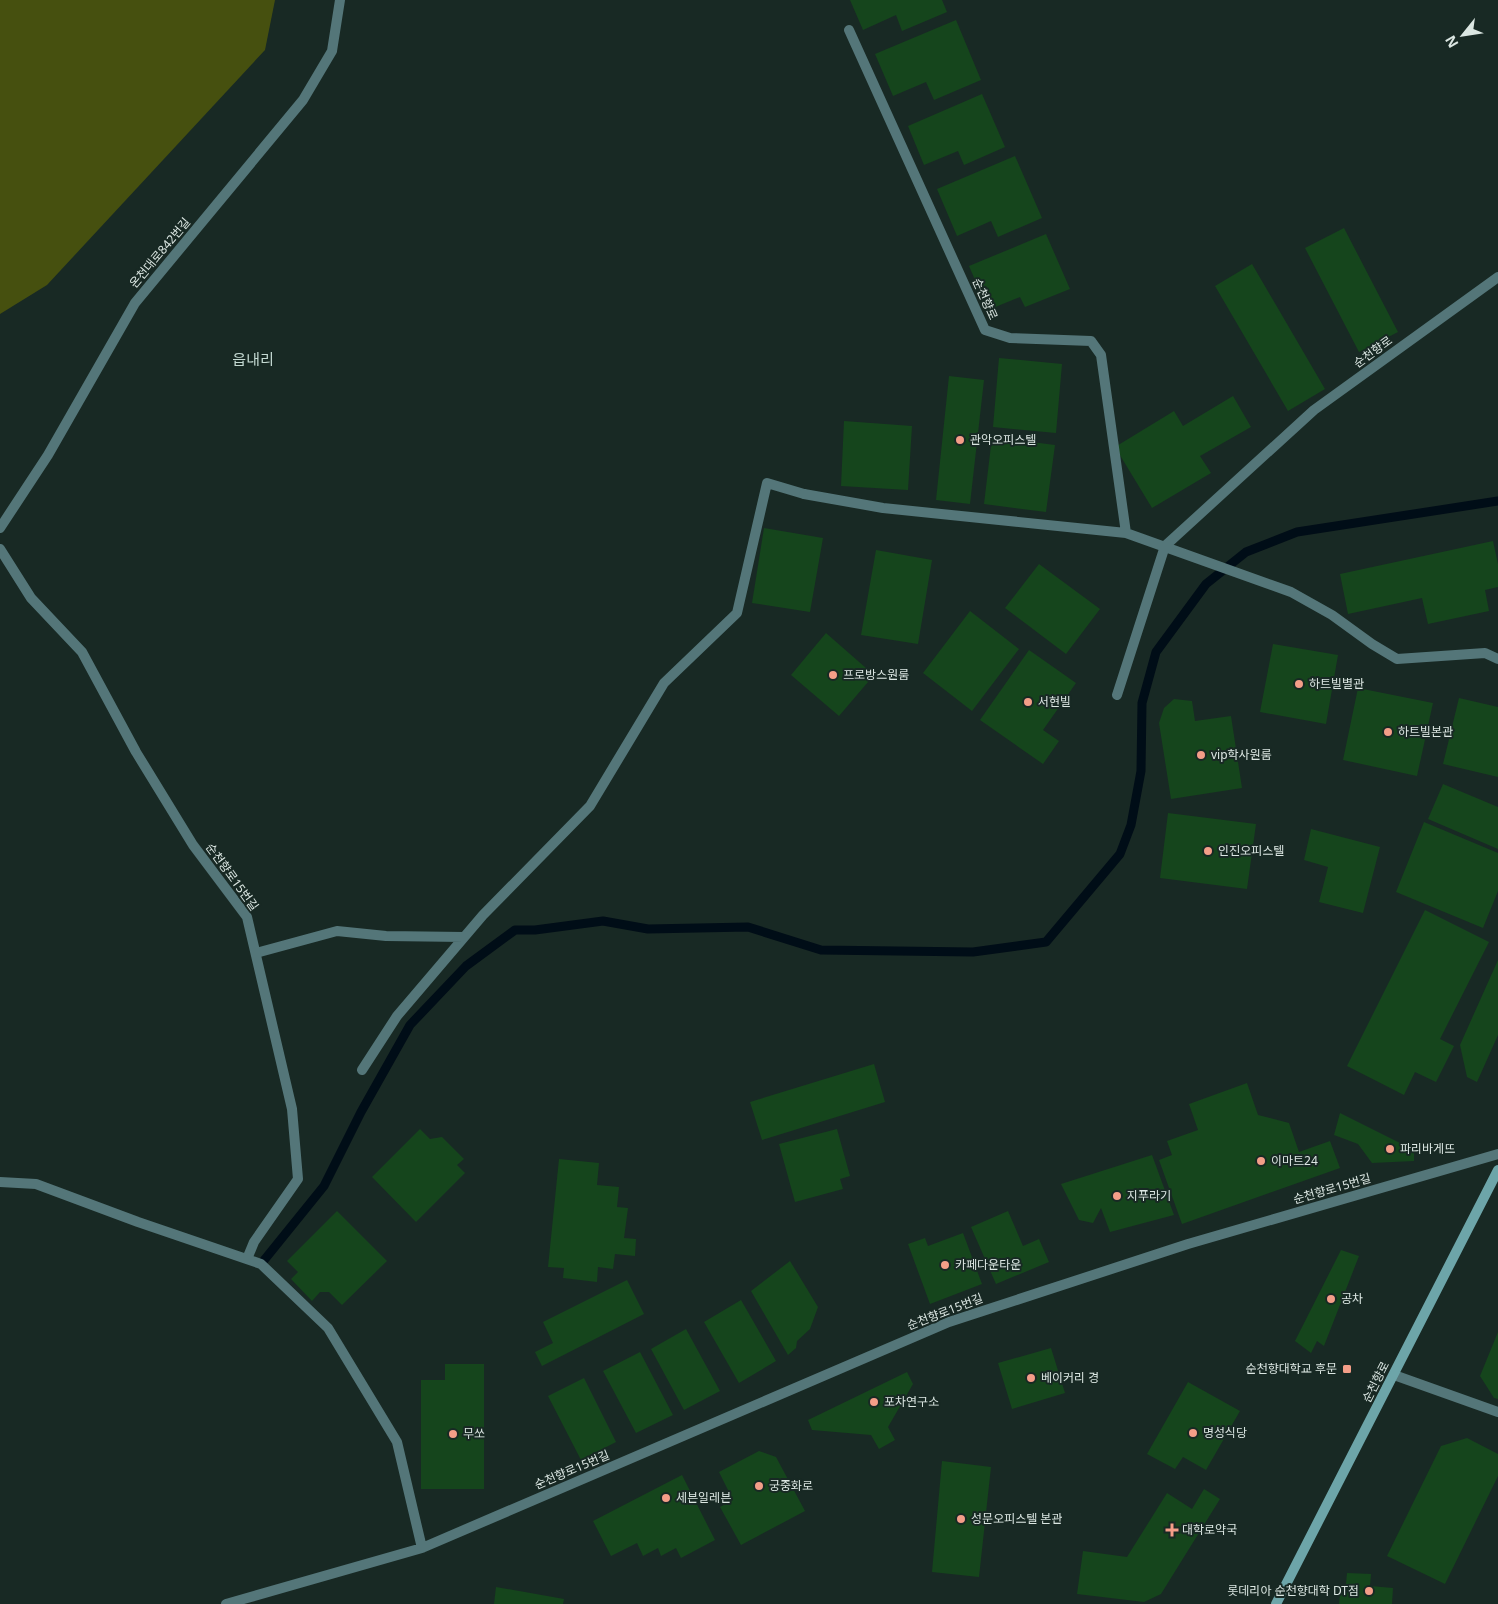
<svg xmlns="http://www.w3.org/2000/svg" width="1498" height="1604" viewBox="0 0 1498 1604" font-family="'Noto Sans','Noto Sans KR',sans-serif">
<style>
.forest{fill:#46500f}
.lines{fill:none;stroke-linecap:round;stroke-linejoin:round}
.stream{stroke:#000d17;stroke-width:9}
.building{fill:#15451c}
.service{stroke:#547679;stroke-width:10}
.minor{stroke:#547679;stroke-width:10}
.secondary{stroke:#6da5a9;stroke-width:10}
.poi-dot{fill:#f49e88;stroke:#182924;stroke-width:2}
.labels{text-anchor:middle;stroke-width:4;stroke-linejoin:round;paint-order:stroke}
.street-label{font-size:12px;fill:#dbe6e2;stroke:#182924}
.poi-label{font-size:12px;fill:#dbe6e2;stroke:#182924;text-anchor:start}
.quarter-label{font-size:15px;fill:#c4d9d2;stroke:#182924}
</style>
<rect width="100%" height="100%" fill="#182924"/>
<path class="forest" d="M0,0H275L265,50L47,285L0,314Z"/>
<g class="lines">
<path class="stream" d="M261,1264L324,1186L361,1112L410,1025L466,966L515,930H535L603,921L648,929L748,927L821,950L973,952L1046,942L1120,854L1131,825L1141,771L1142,703L1156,652L1206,584L1246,552L1297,532L1498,501"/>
</g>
<path class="building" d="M850,0H942L947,12L902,31L896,15L863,30Z
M956,20L981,80L934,100L926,82L893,96L875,54Z
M982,94L1005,147L964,165L958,151L924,165L908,126Z
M1015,156L1042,218L998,237L991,221L957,236L937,189Z
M1344,228L1398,332L1359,352L1305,248Z
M1046,234L1070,289L1025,307L1020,297L988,310L969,266Z
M1252,264L1325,389L1288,411L1215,286Z
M999,358L1062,364L1056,433L993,427Z
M949,376L984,380L970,504L936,500Z
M1233,396L1251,427L1200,456L1211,473L1152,508L1115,447L1174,411L1183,426Z
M844,421L912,426L908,490L841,486Z
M992,437L1055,445L1046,512L984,504Z
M764,528L823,538L810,612L752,603Z
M1493,541L1498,564V587L1485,590L1489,611L1428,624L1422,598L1348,614L1340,574Z
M876,550L932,560L918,644L861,635Z
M1039,564L1100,609L1066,654L1005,608Z
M970,611L1019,649L972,711L923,673Z
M826,633L874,675L839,716L791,675Z
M1273,644L1338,655L1326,724L1260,712Z
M1029,650L1076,683L1043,730L1059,741L1043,764L980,720Z
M1358,688L1433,703L1417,776L1343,760Z
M1459,698L1498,707V777L1443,764Z
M1174,699L1192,701L1195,721L1231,716L1242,788L1171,799L1159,723L1164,708Z
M1443,784L1498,807V849L1428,819Z
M1168,813L1256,824L1247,889L1160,878Z
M1424,822L1498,853V891L1483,928L1396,892Z
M1311,829L1380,847L1363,913L1319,902L1328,867L1304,860Z
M1425,910L1489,942L1440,1039L1454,1046L1436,1082L1415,1072L1404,1095L1347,1066Z
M1498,960V1035L1477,1082L1467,1077L1460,1045Z
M874,1064L885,1102L762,1140L750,1102Z
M1247,1083L1258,1115L1289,1123L1299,1152L1330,1141L1340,1168L1182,1224L1159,1160L1172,1155L1167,1141L1198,1130L1189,1104Z
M1340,1113L1414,1150V1161L1372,1163L1358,1144L1334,1135Z
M420,1129L430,1139L442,1137L464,1159L457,1165L465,1173L416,1222L372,1177Z
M837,1129L850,1176L840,1179L843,1189L795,1202L779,1144Z
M1152,1155L1174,1215L1110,1232L1101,1208L1093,1223L1079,1220L1061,1184Z
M559,1159L599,1163L597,1185L619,1187L617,1207L628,1208L624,1238L636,1239L635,1256L615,1254L613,1269L598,1267L597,1282L563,1278L564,1268L548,1267Z
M337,1211L387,1261L342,1305L329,1292H320L312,1301L291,1279L298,1272L287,1261Z
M1008,1211L1023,1246L1039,1239L1049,1262L996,1284L971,1227Z
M963,1233L982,1284L930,1304L908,1244L925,1238L928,1246Z
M1341,1250L1359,1256L1324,1346L1317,1341L1311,1353L1295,1341Z
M790,1261L818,1307L810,1329L797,1341L796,1348L788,1355L751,1291Z
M627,1280L644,1314L542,1366L535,1352L553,1343L543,1322Z
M741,1300L776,1361L739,1383L704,1322Z
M686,1329L720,1391L684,1410L651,1349Z
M1498,1332V1399L1494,1398L1480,1376Z
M1051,1348L1065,1393L1012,1409L998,1363Z
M640,1352L673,1415L636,1433L603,1371Z
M445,1364H484V1489H421V1380H445Z
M907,1372L913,1384L888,1427L895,1440L879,1449L871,1435L812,1430L808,1420Z
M584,1378L616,1442L581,1460L548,1396Z
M1188,1382L1240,1411L1206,1470L1183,1457L1175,1469L1147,1454Z
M1467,1438L1498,1454V1476L1445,1584L1387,1556L1441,1446Z
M759,1451L776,1457L805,1511L741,1545L720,1507L733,1500L719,1472Z
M942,1461L991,1467L979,1577L932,1572Z
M682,1475L715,1540L681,1558L676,1548L661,1556L658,1548L643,1556L637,1543L611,1556L593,1521Z
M1204,1489L1220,1499L1161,1594L1144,1602L1077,1594L1083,1551L1127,1557L1167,1493L1192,1509Z
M1347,1573L1371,1574L1370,1586L1393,1588L1392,1604H1339L1340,1594L1345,1595Z
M496,1587L564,1599L563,1604H494Z"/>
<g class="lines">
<path class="service" d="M256,953L337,931L386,936L464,937
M362,1070L397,1016L483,915L590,806L664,683L737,613L767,483L804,494
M1394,1375L1498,1412"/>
<path class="minor" d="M849,30L985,330L1010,338L1091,341L1101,355L1126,533
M804,494L883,508L1126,533L1291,592L1332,615L1372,644L1397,659L1485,653L1498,659
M0,528L48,455L135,303L303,100L332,51L340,0
M0,549L31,598L82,652L136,752L193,845L247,917L292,1109L298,1179L254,1242L247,1259
M1117,695L1165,546L1314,410L1498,277
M0,1182L36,1184L138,1222L261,1264L328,1328L397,1442L422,1548
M226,1604L422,1548L949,1322L1188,1244L1498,1154"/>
<path class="secondary" d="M1276,1604L1498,1170"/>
</g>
<g class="poi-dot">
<circle cx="960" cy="440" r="5"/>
<circle cx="833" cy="675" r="5"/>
<circle cx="1299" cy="684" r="5"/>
<circle cx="1028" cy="702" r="5"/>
<circle cx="1388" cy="732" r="5"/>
<circle cx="1201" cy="755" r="5"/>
<circle cx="1208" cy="851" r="5"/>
<circle cx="1390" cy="1149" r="5"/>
<circle cx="1261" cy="1161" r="5"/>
<circle cx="1117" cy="1196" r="5"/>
<circle cx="945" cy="1265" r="5"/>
<circle cx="1331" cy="1299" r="5"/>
<rect x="1342" y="1364" width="10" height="10" rx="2.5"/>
<circle cx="1031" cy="1378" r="5"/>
<circle cx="874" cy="1402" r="5"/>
<circle cx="1193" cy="1433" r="5"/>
<circle cx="453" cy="1434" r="5"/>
<circle cx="759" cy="1486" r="5"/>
<circle cx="666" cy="1498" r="5"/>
<circle cx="961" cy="1519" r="5"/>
<path d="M1169.5 1522.5h5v5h5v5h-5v5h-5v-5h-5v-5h5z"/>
<circle cx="1369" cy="1591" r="5"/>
</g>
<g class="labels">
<g class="street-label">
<text transform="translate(160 253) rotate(-50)" y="4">온천대로842번길</text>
<text transform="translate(985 299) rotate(66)" y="4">순천향로</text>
<text transform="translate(1373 352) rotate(-36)" y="4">순천향로</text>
<text transform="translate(232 877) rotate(54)" y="4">순천향로15번길</text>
<text transform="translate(1332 1189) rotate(-16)" y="4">순천향로15번길</text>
<text transform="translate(945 1312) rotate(-21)" y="4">순천향로15번길</text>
<text transform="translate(1376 1382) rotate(-63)" y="4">순천향로</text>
<text transform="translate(572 1470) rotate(-23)" y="4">순천향로15번길</text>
</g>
<g class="poi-label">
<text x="970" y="444">관악오피스텔</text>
<text x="843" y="679">프로방스원룸</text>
<text x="1309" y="688">하트빌별관</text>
<text x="1038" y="706">서현빌</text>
<text x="1398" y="736">하트빌본관</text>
<text x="1211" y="759">vip학사원룸</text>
<text x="1218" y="855">인진오피스텔</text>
<text x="1400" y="1153">파리바게뜨</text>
<text x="1271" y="1165">이마트24</text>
<text x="1127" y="1200">지푸라기</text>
<text x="955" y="1269">카페다운타운</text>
<text x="1341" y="1303">공차</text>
<text x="1337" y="1373" text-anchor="end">순천향대학교 후문</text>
<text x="1041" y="1382">베이커리 경</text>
<text x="884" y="1406">포차연구소</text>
<text x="1203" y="1437">명성식당</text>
<text x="463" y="1438">무쏘</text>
<text x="769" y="1490">궁중화로</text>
<text x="676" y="1502">세븐일레븐</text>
<text x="971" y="1523">성문오피스텔 본관</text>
<text x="1182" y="1534">대학로약국</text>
<text x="1359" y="1595" text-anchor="end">롯데리아 순천향대학 DT점</text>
</g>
<g class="quarter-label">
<text x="253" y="365">읍내리</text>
</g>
</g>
<g transform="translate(1463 35) rotate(240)" stroke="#182924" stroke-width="4" paint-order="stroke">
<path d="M0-4L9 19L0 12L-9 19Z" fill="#dbe6e2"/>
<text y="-8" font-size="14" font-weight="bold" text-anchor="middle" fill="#dbe6e2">N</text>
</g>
</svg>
